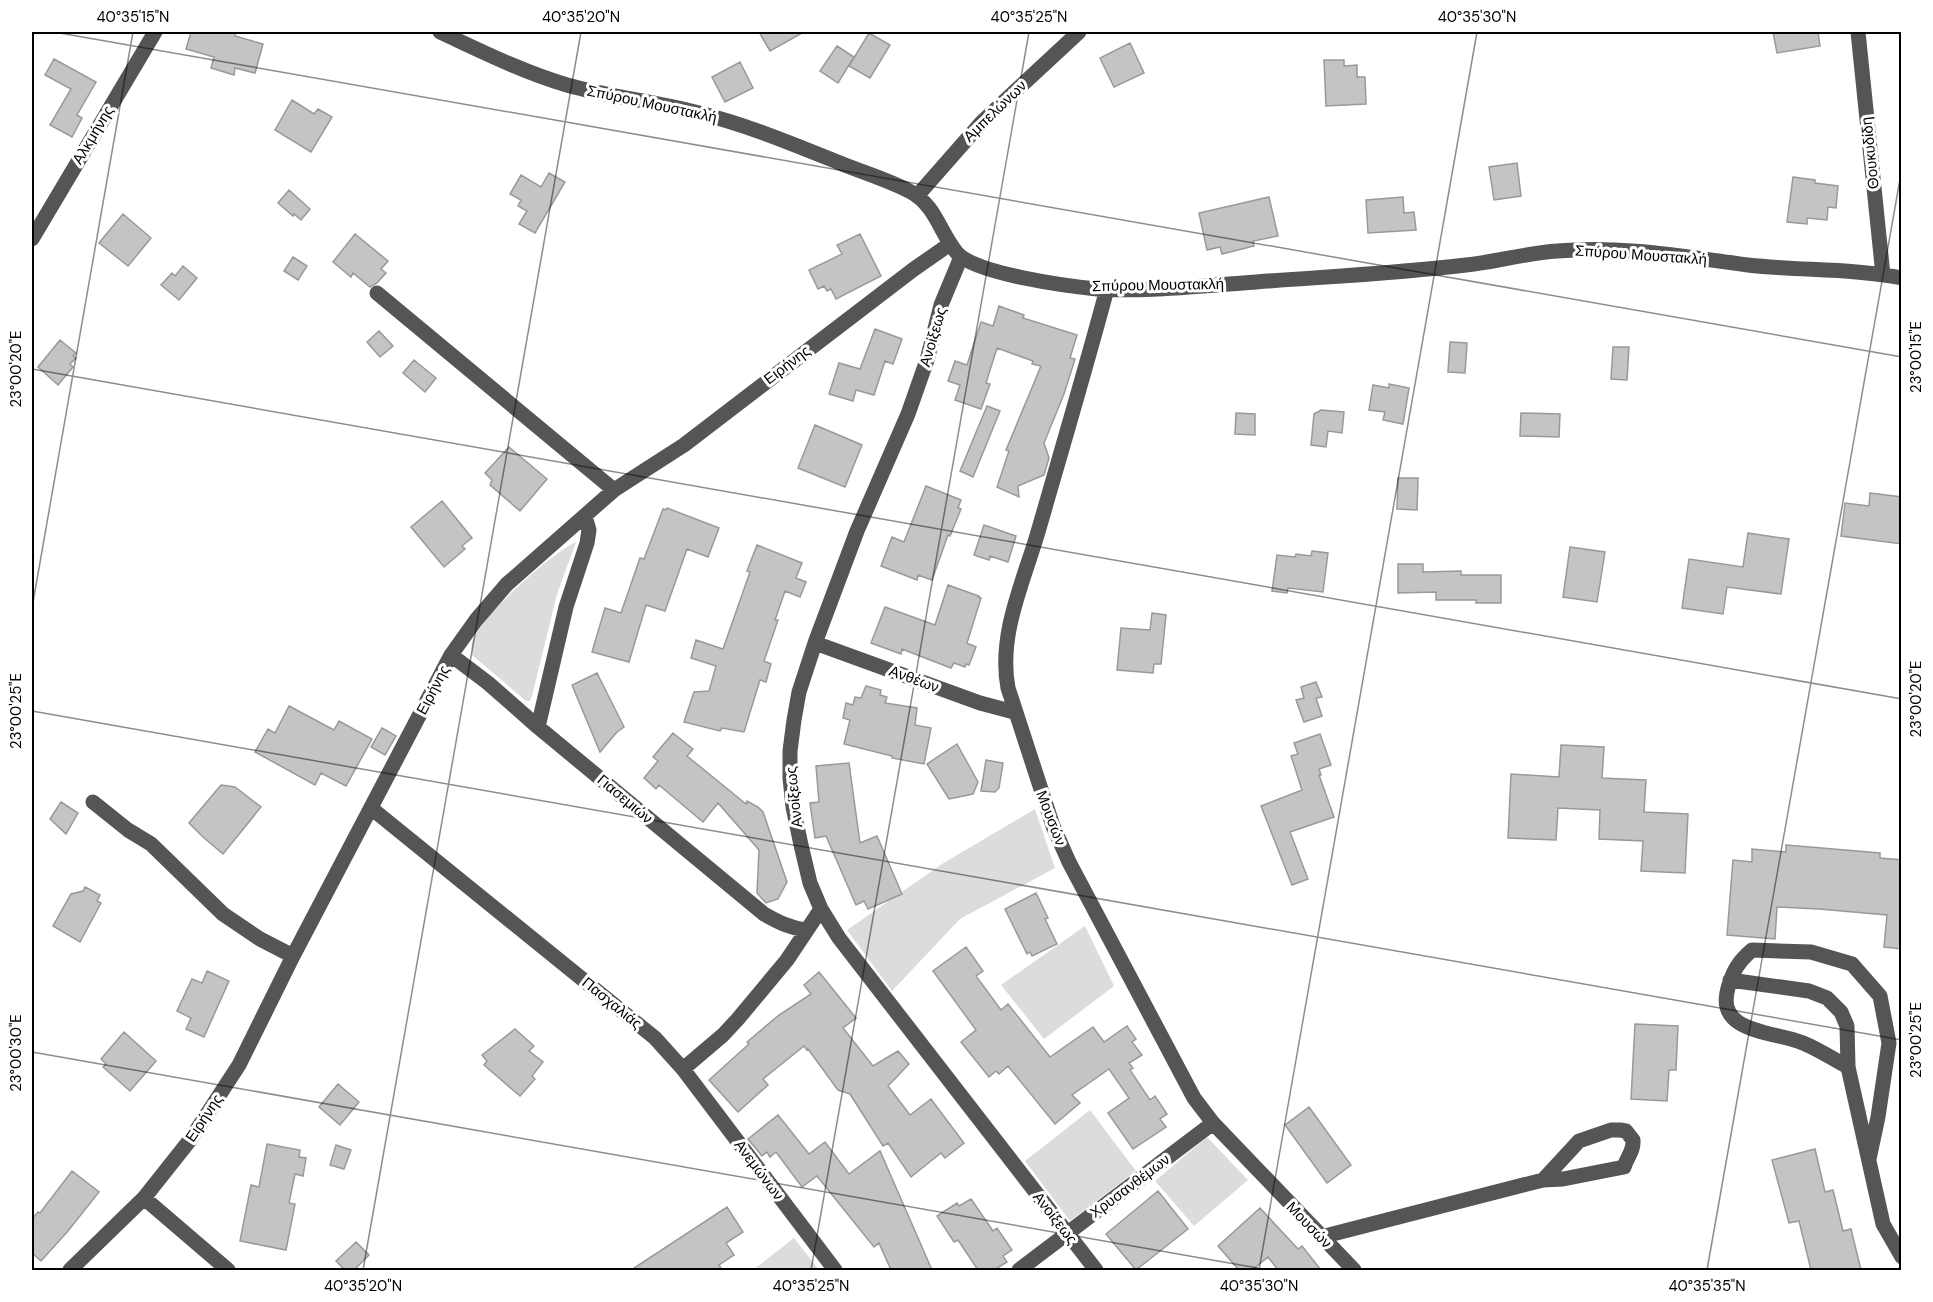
<svg xmlns="http://www.w3.org/2000/svg" width="1933" height="1302" viewBox="0 0 1933 1302" font-family="'DM Sans',sans-serif">
<style>
.green{fill:#dcdcdc}
.building{fill:#c4c4c4;stroke:#999;stroke-width:1.5}
.lines{fill:none;stroke-linecap:round;stroke-linejoin:round}
.minor{stroke:#555;stroke-width:15}
.ticks{fill:none;stroke:#000;stroke-width:1.5;stroke-opacity:0.45}
.labels{text-anchor:middle;stroke-width:6;stroke-linejoin:round;paint-order:stroke}
.street-label{font-size:15px;fill:#000;stroke:#fff}
.neatline{fill:none;stroke:#000;stroke-width:2}
.ticks-label{font-size:15px;text-anchor:middle;fill:#000}
</style>
<rect width="100%" height="100%" fill="#fff"/>
<path class="green" d="M576,542L557,594L532,696L530,701H526L472,655C471,649 471,642 474,637C488,611 550,554 576,542Z
M1035,809L1055,868L960,919L892,991L847,930L942,864Z
M1085,926L1114,986L1044,1039L1001,985Z
M1090,1110L1136,1171L1070,1221L1025,1161Z
M1207,1137L1248,1180L1194,1226L1155,1181Z
M794,1238L819,1270H753Z"/>
<path class="building" d="M191,32H235V36L263,44L255,73L235,68L234,75L211,68L214,57L186,49Z
M759,32H804L770,51Z
M1773,32H1818L1820,46L1777,53Z
M869,33L890,45L870,78L849,66Z
M1130,43L1144,73L1114,87L1100,58Z
M837,46L854,57L838,83L820,71Z
M54,59L96,82L77,115L82,118L72,137L50,125L71,89L45,75Z
M1324,60H1344V66L1357,65V77H1365L1366,104L1326,106Z
M740,62L753,88L725,102L712,77Z
M292,100L314,114L318,109L332,117L311,152L275,130Z
M1517,163L1521,196L1494,200L1489,167Z
M549,173L565,182L535,233L519,224L527,211L518,206L521,200L510,194L521,175L541,187Z
M1793,177L1815,180V183L1838,186L1836,208L1828,207L1827,220L1807,218V224L1787,222Z
M289,190L310,209L301,220L294,214L293,216L278,203Z
M1269,197L1278,236L1253,241L1254,246L1222,254L1220,247L1207,250L1199,213Z
M1403,197L1404,213L1414,212L1416,230L1368,233L1366,200Z
M123,214L151,238L128,266L99,243Z
M355,234L388,261L381,269L386,273L377,283L370,287L353,273L351,277L333,262Z
M860,234L881,276L836,299L831,289L827,291L824,286L818,289L809,270L842,254L837,245Z
M293,257L307,266L298,280L284,271Z
M183,266L197,278L179,300L161,285L172,273L175,276Z
M999,306L1024,315L1023,318L1077,335L1070,358L1075,359L1064,394L1044,443L1049,458L1044,475L1018,486L1019,497L997,487L1009,451L1006,450L1041,366L1032,364L1033,361L997,348L986,383L990,384L981,409L955,400L960,385L948,381L955,361L967,365L981,322L993,326Z
M875,329L902,339L893,364L885,361L874,395L856,390L853,401L829,394L839,363L860,369Z
M379,331L393,346L380,357L367,342Z
M60,340L76,353L73,356L76,358L70,364L73,367L58,385L38,367Z
M1450,342L1467,343L1465,373L1448,372Z
M1613,347H1629L1627,380L1611,379Z
M414,360L436,378L425,392L403,373Z
M1389,384L1409,388L1403,424L1383,420L1385,412L1369,410L1373,385L1389,388Z
M987,406L1000,411L973,477L960,471Z
M1321,410L1344,412L1342,433L1328,431L1326,447L1311,445L1314,414Z
M1236,413L1255,414V435L1235,434Z
M1521,413L1560,414L1559,437L1520,436Z
M815,425L862,445L845,487L798,468Z
M509,447L547,479L520,511L490,485L492,480L485,473Z
M1398,478H1418L1417,510L1397,509Z
M926,486L961,500L958,508L961,509L950,536L948,535L932,580L918,575L917,580L881,566L892,537L904,542Z
M1870,493L1902,497V544L1841,536L1845,503L1869,506Z
M442,501L472,538L462,546L465,549L444,567L411,527Z
M667,508L719,528L708,557L687,549L665,611L646,605L629,662L592,652L605,608L621,613L640,558L644,559L663,509L666,510Z
M984,525L1016,536L1008,562L990,556L989,560L974,555Z
M1748,533L1789,539L1781,594L1727,587L1723,614L1682,608L1689,559L1743,567Z
M757,545L802,563L796,578L806,582L800,597L785,591L775,620H778L764,661L771,664L766,682L760,680L744,732L722,728L720,731L684,722L694,692L709,691L716,666L691,658L696,640L723,649L750,572L747,571Z
M1570,547L1605,552L1597,602L1563,597Z
M1312,551L1328,553L1323,592L1288,588L1287,593L1272,591L1277,555L1295,557L1296,554L1311,556Z
M1398,564H1423V572L1461,571V575H1501V603H1476V600H1436V592L1398,593Z
M948,585L979,596L978,597L981,598L967,643L976,647L969,665L966,664L965,667L954,663L951,668L902,649L901,654L871,643L885,607L935,625Z
M1152,613L1166,615L1161,664H1154L1153,673L1117,670L1121,628L1150,630Z
M597,673L624,727L617,732L600,752L572,685Z
M1316,682L1322,697L1316,698L1322,716L1304,722L1296,700L1304,698L1301,687Z
M866,686L881,690L880,695L887,697L885,703L917,708L915,725L931,728L924,764L892,758V756L844,744L850,720L843,718L846,703L853,705L855,697L861,698Z
M289,706L334,730L339,721L372,739L346,786L321,773L315,785L255,752L268,729L275,733Z
M382,728L396,736L385,755L371,747Z
M673,733L693,749L687,756L746,804L747,801L758,807L763,812L787,882L778,899L766,903L757,893L759,850L718,803L703,822L659,785L656,789L644,778L658,761L653,757Z
M1320,734L1331,765L1319,769L1321,775H1319L1334,817L1290,832L1308,879L1292,885L1261,806L1302,790L1291,756L1298,754L1294,743Z
M957,744L978,782L973,794L949,799L927,764Z
M1561,745L1604,747L1602,778L1646,780L1644,812L1688,814L1685,873L1641,871L1643,841L1599,839L1600,810L1558,808L1556,840L1508,838L1511,774L1559,777Z
M986,760L1003,763L999,788L995,792L981,791Z
M849,763L860,843L877,836L902,894L868,909L864,901L856,905L826,836L815,838L810,803L819,802L816,766Z
M221,785L235,787L261,807L223,854L203,837L189,823Z
M61,802L78,813L66,834L50,819Z
M1786,845L1880,853V858L1902,860V949L1884,947L1887,915L1819,909L1777,907L1775,939L1727,935L1733,860L1752,862V849L1786,852Z
M85,887L100,895L97,901L101,903L80,942L53,926L71,894L83,891Z
M1036,893L1048,918L1045,919L1057,944L1032,956L1030,952L1027,954L1005,909Z
M966,947L983,971L976,976L1001,1010L1008,1004L1050,1057L1093,1027L1104,1042L1127,1026L1136,1039L1132,1042L1142,1055L1129,1063L1133,1068L1130,1070L1150,1100L1155,1096L1167,1114L1160,1119L1166,1127L1133,1149L1108,1113L1129,1098L1109,1069L1072,1095L1080,1103L1055,1124L1008,1066L999,1074L996,1071L989,1077L961,1042L976,1030L933,971Z
M207,971L229,981L204,1037L186,1029L191,1018L177,1011L192,979L202,983Z
M819,972L856,1018L843,1028L873,1066L898,1051L909,1064L888,1086L910,1115L931,1099L964,1143L945,1158L941,1153L911,1177L888,1143L883,1146L850,1094L838,1090L808,1049L807,1050L804,1046L763,1079L768,1085L738,1112L709,1080L749,1044L747,1042L779,1015L811,994L804,985Z
M1635,1024L1678,1026L1676,1070H1669L1667,1101L1631,1099Z
M515,1029L534,1046L529,1051L543,1062L532,1076L535,1079L520,1096L484,1065L487,1061L482,1055Z
M124,1032L156,1061L130,1091L103,1067L106,1064L101,1059Z
M338,1084L359,1102L340,1125L319,1107Z
M1309,1107L1351,1165L1327,1183L1285,1125Z
M778,1115L809,1154L825,1142L849,1174L880,1151L932,1270H891L879,1243L874,1247L817,1176L802,1187L776,1152L770,1157L767,1152L762,1156L748,1139Z
M267,1144L300,1150L299,1157L306,1158L303,1176L295,1174L289,1203L295,1204L286,1250L240,1241L251,1185L259,1187Z
M336,1145L351,1150L344,1169L330,1165Z
M1815,1149L1825,1192L1833,1190L1843,1231L1851,1229L1861,1270H1811L1799,1221L1789,1223L1772,1160Z
M72,1171L99,1192L68,1231L41,1261L32,1253V1219L38,1212L40,1213Z
M1158,1191L1188,1229L1136,1270L1106,1234Z
M971,1199L993,1231L997,1228L1012,1250L1003,1256L1007,1262L994,1270H978L958,1240L954,1242L937,1216L957,1203L959,1206Z
M727,1207L743,1232L726,1243L734,1255L719,1265L722,1270H631Z
M1260,1208L1298,1249L1302,1246L1321,1270H1278L1268,1257L1252,1270H1239L1218,1246Z
M356,1242L369,1255L354,1270H345L336,1261Z"/>
<g class="lines">
<path class="minor" d="M440,32C481,51 523,72 567,85C609,97 653,101 695,112C745,124 793,144 840,163C864,173 889,180 911,192C936,206 940,233 957,253C976,274 1067,286 1097,289C1144,292 1196,286 1243,283C1317,277 1392,274 1466,265C1496,262 1526,253 1557,251C1622,245 1685,257 1748,265C1800,271 1851,268 1902,278
M1858,32L1883,275
M917,196L982,122L1079,32
M32,239L155,32
M961,257L941,305L927,360L908,414L857,531L815,643L799,692L794,720L790,751V778L793,807L801,845L810,883L821,909L839,938L1096,1270
M1107,289C1085,371 1061,452 1038,532C1023,583 998,635 1008,688L1053,826L1069,862L1194,1098L1213,1123L1354,1270
M377,293L614,490
M815,643L980,703L1014,712
M451,655L488,683L538,727L764,914C778,922 790,928 806,930
M538,727L566,607L587,543L589,530L585,516
M93,802L128,830L151,844L223,914L260,939L293,956
M371,808L655,1038L683,1069L723,1035L737,1020L787,960L821,909
M1730,980L1809,991L1827,998L1841,1012L1847,1026L1848,1067
M683,1069L835,1270
M1869,1159L1878,1117L1889,1043L1880,996L1852,964L1811,952L1752,950C1738,962 1733,971 1728,988C1715,1034 1775,1031 1803,1043C1818,1049 1833,1059 1848,1067L1883,1224L1902,1257
M144,1198L228,1270
M1321,1237L1543,1180L1563,1179L1624,1167C1627,1157 1634,1151 1633,1140L1626,1131L1620,1130H1611L1579,1141L1543,1180
M70,1270L144,1198L190,1140L239,1065L293,956L451,655L476,620L507,584L614,490L684,445L914,269L950,244
M1019,1270L1213,1123"/>
</g>
<path class="ticks" d="M54,32L1902,357M32,369L1902,699M32,608L133,32M32,711L1902,1040M32,1052L1269,1270M363,1270L581,32M811,1270L1029,32M1259,1270L1477,32M1707,1270L1902,168"/>
<g class="labels">
<g class="street-label">
<text transform="translate(652 104) rotate(12)" y="5">Σπύρου Μουστακλή</text>
<text transform="translate(995 111) rotate(-44)" y="5">Αμπελώνων</text>
<text transform="translate(93 135) rotate(-59)" y="5">Αλκμήνης</text>
<text transform="translate(1870 153) rotate(-96)" y="5">Θουκυδίδη</text>
<text transform="translate(1641 255) rotate(4)" y="5">Σπύρου Μουστακλή</text>
<text transform="translate(1158 285) rotate(-1)" y="5">Σπύρου Μουστακλή</text>
<text transform="translate(933 337) rotate(-74)" y="5">Ανοίξεως</text>
<text transform="translate(787 365) rotate(-37)" y="5">Ειρήνης</text>
<text transform="translate(914 679) rotate(20)" y="5">Ανθέων</text>
<text transform="translate(433 690) rotate(-62)" y="5">Ειρήνης</text>
<text transform="translate(794 797) rotate(-96)" y="5">Ανοίξεως</text>
<text transform="translate(625 799) rotate(40)" y="5">Γιασεμιών</text>
<text transform="translate(1051 818) rotate(69)" y="5">Μουσών</text>
<text transform="translate(612 1003) rotate(39)" y="5">Πασχαλιάς</text>
<text transform="translate(204 1118) rotate(-56)" y="5">Ειρήνης</text>
<text transform="translate(759 1170) rotate(53)" y="5">Ανεμώνων</text>
<text transform="translate(1130 1186) rotate(-37)" y="5">Χρυσανθέμων</text>
<text transform="translate(1055 1218) rotate(52)" y="5">Ανοίξεως</text>
<text transform="translate(1309 1225) rotate(46)" y="5">Μουσών</text>
</g>
</g>
<rect width="1933" height="1302" fill="none" stroke="#ffffff" stroke-width="66"/>
<rect x="33" y="33" width="1867" height="1236" class="neatline"/>
<g class="ticks-label">
<text x="133" y="22">40°35'15"N</text>
<text x="581" y="22">40°35'20"N</text>
<text x="1029" y="22">40°35'25"N</text>
<text x="1477" y="22">40°35'30"N</text>
<text transform="translate(1916 357) rotate(-90)" y="5">23°00'15"E</text>
<text transform="translate(16 369) rotate(-90)" y="5">23°00'20"E</text>
<text transform="translate(1916 699) rotate(-90)" y="5">23°00'20"E</text>
<text transform="translate(16 711) rotate(-90)" y="5">23°00'25"E</text>
<text transform="translate(1916 1040) rotate(-90)" y="5">23°00'25"E</text>
<text transform="translate(16 1053) rotate(-90)" y="5">23°00'30"E</text>
<text x="363" y="1291">40°35'20"N</text>
<text x="811" y="1291">40°35'25"N</text>
<text x="1259" y="1291">40°35'30"N</text>
<text x="1707" y="1291">40°35'35"N</text>
</g>
</svg>
